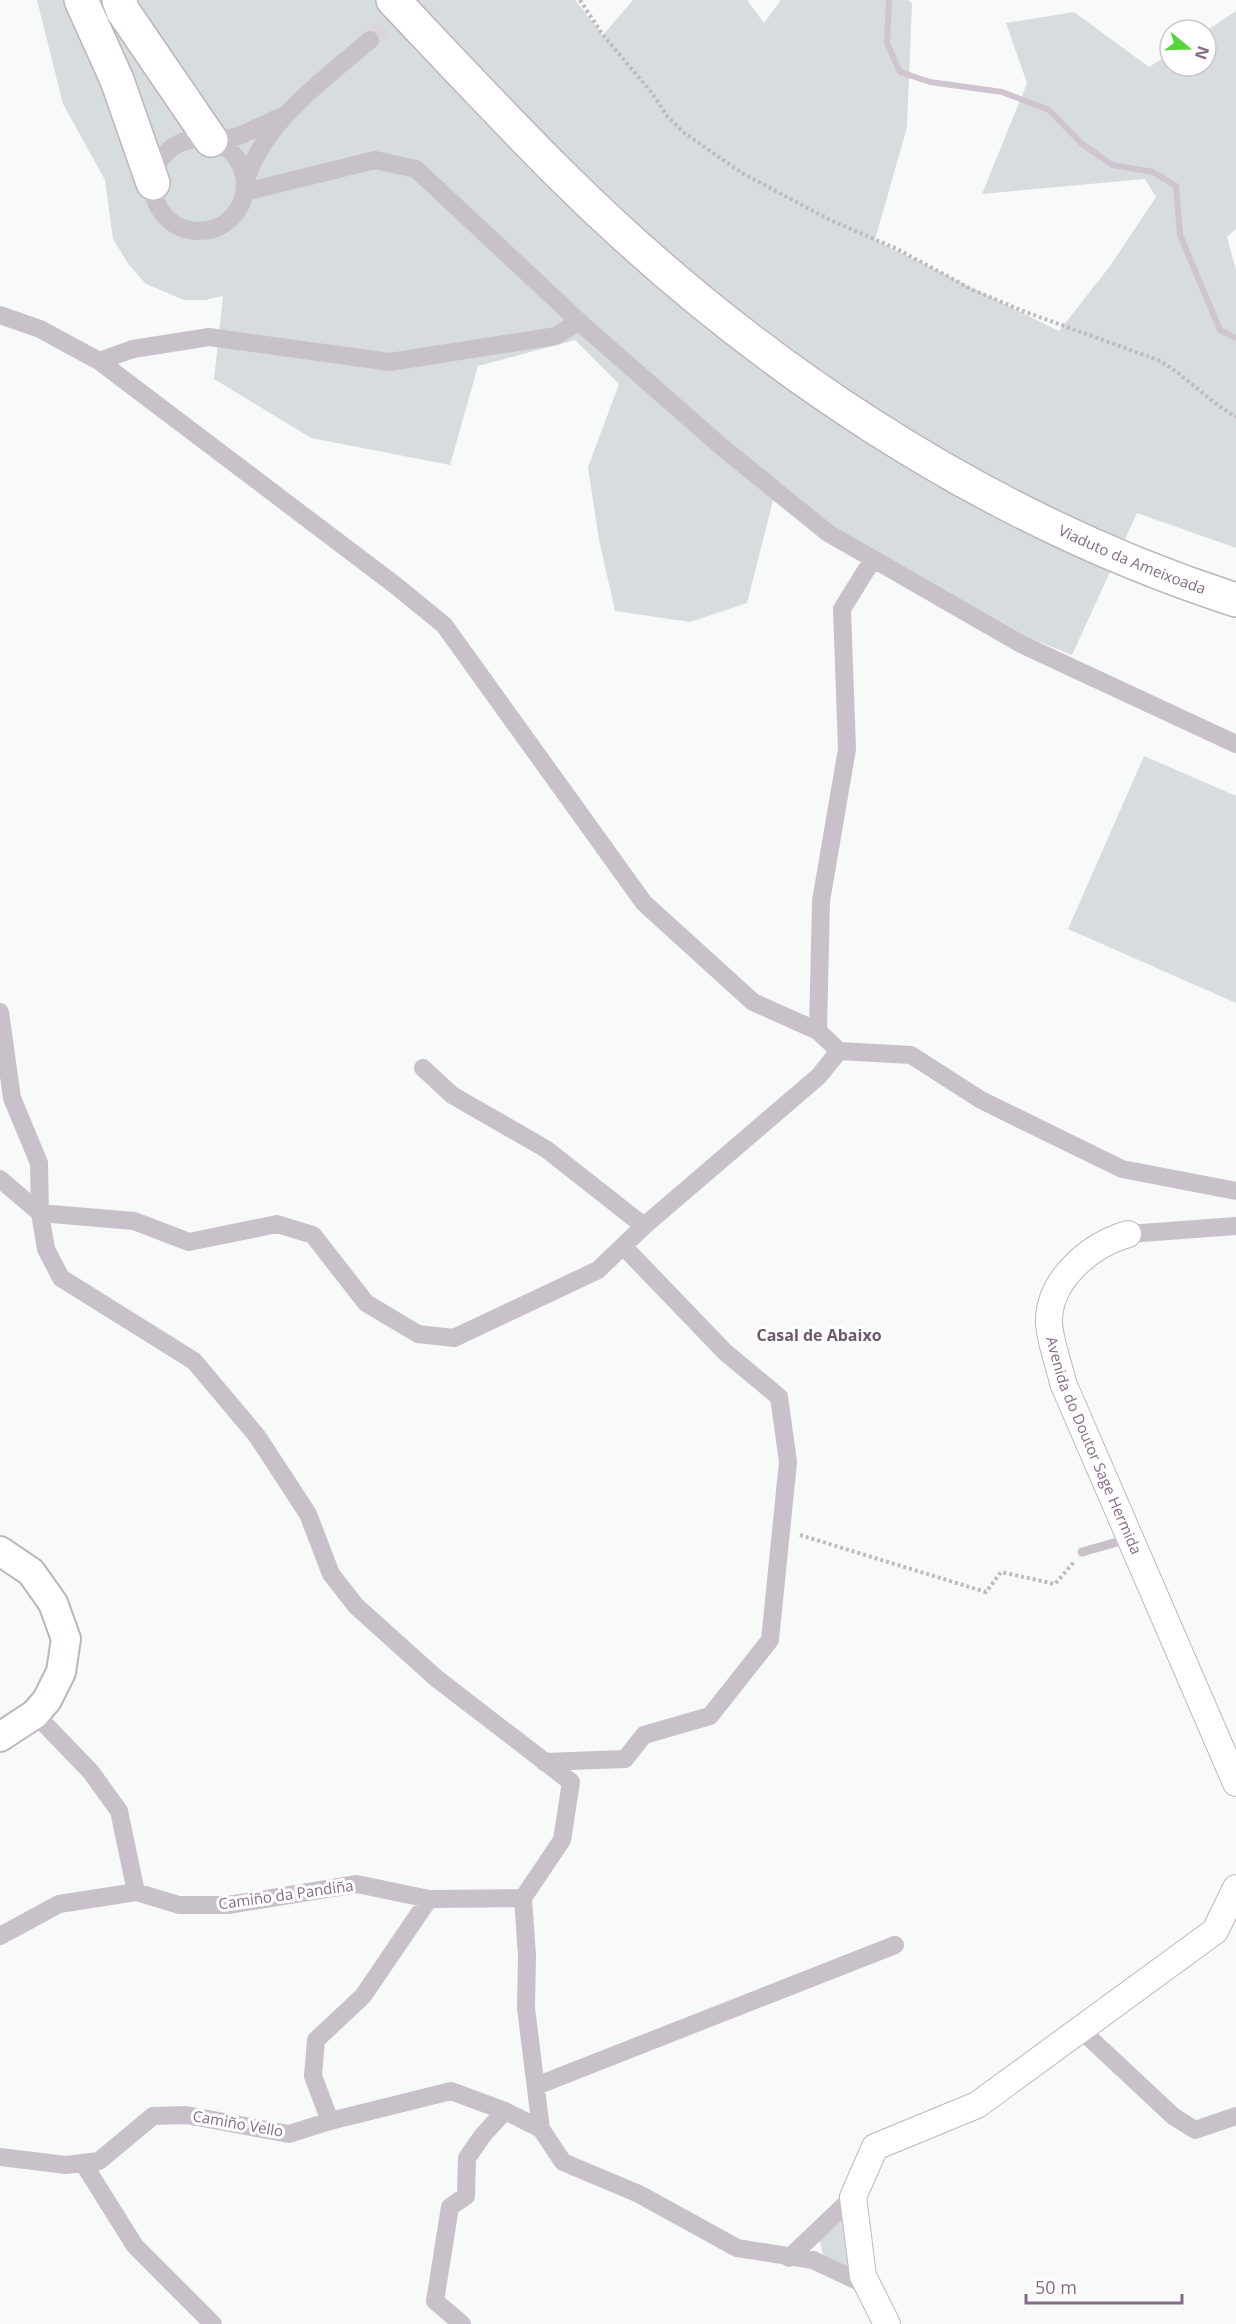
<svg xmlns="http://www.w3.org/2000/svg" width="1236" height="2324" viewBox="0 0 1236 2324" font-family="'Open Sans',sans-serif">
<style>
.green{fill:#d7ddde}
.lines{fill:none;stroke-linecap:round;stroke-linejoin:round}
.stream{stroke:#cfc4d0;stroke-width:6}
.street-tunnel{stroke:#dcd6dc;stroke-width:18;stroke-dasharray:18 9;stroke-linecap:butt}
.secondary-casing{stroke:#bfb6bf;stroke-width:28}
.primary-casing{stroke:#bdb5bd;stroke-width:32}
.highway-casing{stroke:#bcb5bc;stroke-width:36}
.path{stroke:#c0bac0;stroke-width:4;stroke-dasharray:3 3;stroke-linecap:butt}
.lane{stroke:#c9c1c9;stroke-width:9}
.street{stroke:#c9c1c9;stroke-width:18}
.secondary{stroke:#fff;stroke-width:26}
.primary{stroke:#fff;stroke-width:28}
.highway{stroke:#fff;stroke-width:33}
.labels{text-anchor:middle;stroke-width:6;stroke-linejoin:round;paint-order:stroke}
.street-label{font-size:15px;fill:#866b85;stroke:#fff}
.neighbourhood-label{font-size:16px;font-weight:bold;fill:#6c596b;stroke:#fff}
</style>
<rect width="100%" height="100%" fill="#f8faf9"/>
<path class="green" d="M37,0H575L603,35L633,0H747L764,23L781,0H908L912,3L907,127L875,240L1059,331L1110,266L1156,197L1145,179L982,194L1027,83L1006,23L1074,12L1149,67L1170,54V66H1206V31L1236,11V229L1227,237L1236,270V548L1137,513L1072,655L1017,633L832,525L778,481L747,603L690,622L615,611L599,540L588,467L619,384L575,340L478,366L450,465L311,438L214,379L223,296L205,300H184L146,284L129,265L113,239L105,180L63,104Z
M1144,756L1236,796V1003L1068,929Z
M844,2215L854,2270L824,2257L819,2240Z"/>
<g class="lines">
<path class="stream" d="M889,0L887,43L900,72L930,82L1002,92L1049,110L1081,143L1112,165L1153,172L1176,186L1180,235L1220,330L1236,338"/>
<path class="street-tunnel" d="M370,40L420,0"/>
<defs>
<g id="secondary">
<path id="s1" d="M1128,1234C1090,1245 1048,1280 1049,1323C1050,1342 1059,1364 1063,1383L1236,1783"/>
<path d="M887,2324L863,2276L853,2197L875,2147L977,2105L1215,1931L1236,1888"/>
</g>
<path id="primary" d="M0,1551L31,1572L53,1603L66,1639L61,1672L47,1700L35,1714L0,1737"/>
<g id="highway">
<path d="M81,0L117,80L153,183"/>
<path d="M119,0L123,11L211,140"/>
<path id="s2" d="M393,0C447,57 501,115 557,171C745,359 981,518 1236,600"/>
</g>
</defs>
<use href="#secondary" class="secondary-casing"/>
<use href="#primary" class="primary-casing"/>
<use href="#highway" class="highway-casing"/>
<path class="path" d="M580,0L603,35L652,93L667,116L683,132L742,173L830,220L897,249L973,290L1023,311L1158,360C1187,376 1208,401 1236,417
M800,1535L986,1592L1001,1572L1055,1584L1074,1562"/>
<path class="lane" d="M1082,1552L1128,1539"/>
<path class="street" d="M153 185a46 46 0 1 1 92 0a46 46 0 1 1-92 0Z
M215,141L239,136L280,117
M245,183C263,121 324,80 370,40
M245,192L375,160L416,169L585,327L723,448L828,533L1021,644L1236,744
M0,315L40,329L99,361L395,585L444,625L644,903L753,1002L818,1031L839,1051L911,1055L981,1100L1122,1169L1236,1191
M99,361L133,349L209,337L390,362L556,336L579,321
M0,1012L12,1098L39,1163L40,1213L134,1221L189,1242L277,1224L313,1235L366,1303L418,1334L454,1338L598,1270L644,1226L819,1076L839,1051
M818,1031L821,901L847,749L842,609L873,559
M423,1068L452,1095L546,1149L644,1226
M0,1179L40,1213L46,1249L61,1278L194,1361L257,1436L308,1514L331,1574L356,1606L436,1678L571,1782L562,1840L523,1898
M1128,1234L1236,1226
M35,1714L91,1772L119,1811L136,1892L179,1905H228L357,1884L429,1899L523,1898L527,1956L526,2008L541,2129
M544,1762L625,1759L644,1735L710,1716L770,1640L788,1462L779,1397L725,1352L623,1246
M0,1936L59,1904L136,1892
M1080,2029L1173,2116L1195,2130L1236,2116
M536,2086L895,1945
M330,2121L313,2076L316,2040L363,1996L429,1899
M0,2157L66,2165L99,2161L153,2116L186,2115L289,2134L330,2121L451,2091L505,2111L541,2129L563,2162L639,2194L737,2248L813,2260L868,2286
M83,2163L135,2246L213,2324
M789,2258L853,2197
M462,2324L435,2301L450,2207L466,2196L467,2158L483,2135L505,2111"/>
<use href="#secondary" class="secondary"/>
<use href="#primary" class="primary"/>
<use href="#highway" class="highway"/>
</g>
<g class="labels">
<g class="street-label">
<text dy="5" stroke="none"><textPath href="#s2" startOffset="936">Viaduto da Ameixoada</textPath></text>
<text dy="5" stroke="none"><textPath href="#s1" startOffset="258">Avenida do Doutor Sage Hermida</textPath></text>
<text transform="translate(286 1895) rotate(-8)" y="5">Camiño da Pandiña</text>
<text transform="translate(238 2124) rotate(10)" y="5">Camiño Vello</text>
</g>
<g class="neighbourhood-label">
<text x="819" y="1341">Casal de Abaixo</text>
</g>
</g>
<g transform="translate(1188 48) rotate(109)"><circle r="28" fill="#ffffff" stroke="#cfc4ce" stroke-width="1.5"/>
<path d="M0-4.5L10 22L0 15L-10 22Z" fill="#56d63c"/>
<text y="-9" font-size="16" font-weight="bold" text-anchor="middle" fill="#866b85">N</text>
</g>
<path d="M1026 2294v9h156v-9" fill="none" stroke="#866b85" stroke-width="3"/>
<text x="1035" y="2294" font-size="18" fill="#866b85" stroke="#ffffff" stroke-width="4.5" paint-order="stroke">50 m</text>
</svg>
